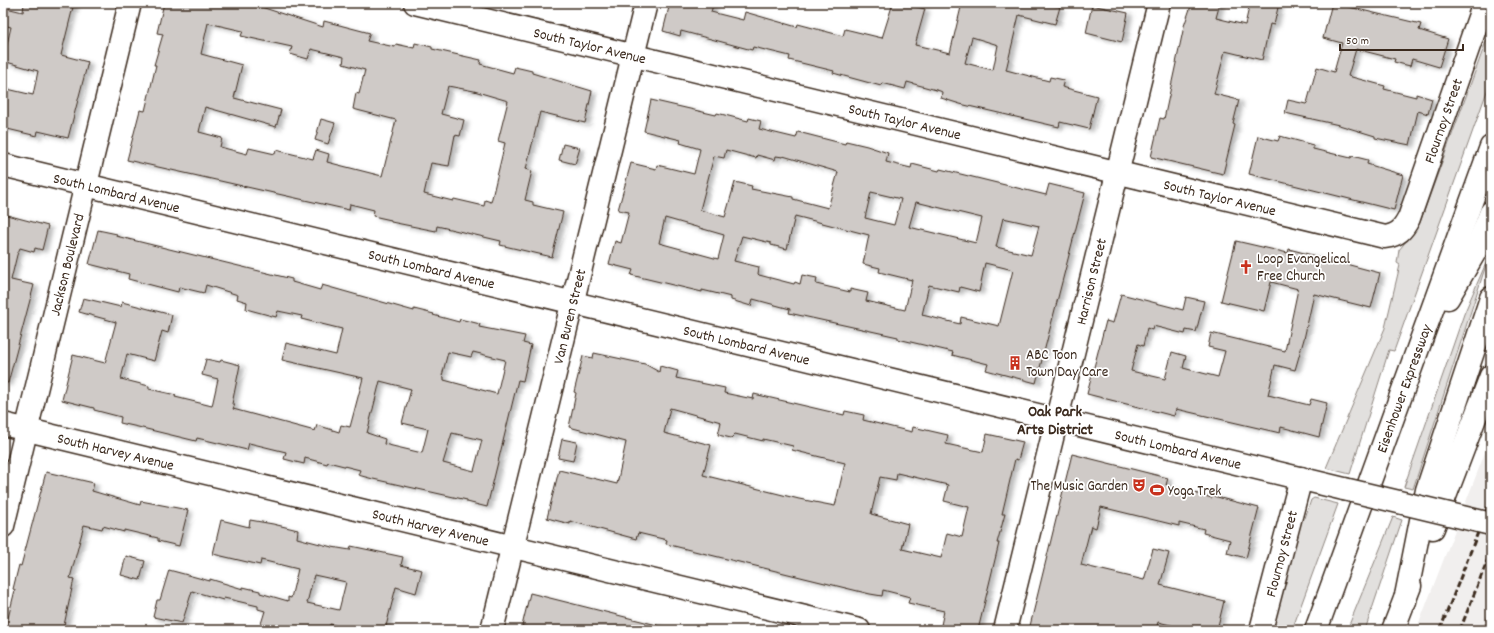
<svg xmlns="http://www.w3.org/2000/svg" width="1494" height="633" viewBox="0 0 1494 633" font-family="Dekko,sans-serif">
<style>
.built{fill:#f1efee}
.green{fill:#e2e0de;stroke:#8e857e}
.building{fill:#cfcac7;stroke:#3b2a1e;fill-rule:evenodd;filter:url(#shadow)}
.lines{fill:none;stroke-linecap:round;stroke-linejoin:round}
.minor-casing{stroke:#3b2a1e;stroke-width:25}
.highway-casing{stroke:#3b2a1e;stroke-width:25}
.minor{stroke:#fff;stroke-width:22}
.highway{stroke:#fff;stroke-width:22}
.rail{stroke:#3b2a1e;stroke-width:3;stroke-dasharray:6 3;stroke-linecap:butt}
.minor-bridge-casing{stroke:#3b2a1e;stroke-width:25;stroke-linecap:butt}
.minor-bridge{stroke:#fff;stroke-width:22}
.labels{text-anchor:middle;stroke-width:3.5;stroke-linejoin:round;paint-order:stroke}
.street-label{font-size:15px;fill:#3b2a1e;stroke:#fff}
.poi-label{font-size:15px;fill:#3b2a1e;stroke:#fff;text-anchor:start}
.neighbourhood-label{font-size:16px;font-weight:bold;fill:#3b2a1e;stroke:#fff}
</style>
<defs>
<filter id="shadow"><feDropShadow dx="4.5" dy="2.5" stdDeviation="2" flood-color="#0004"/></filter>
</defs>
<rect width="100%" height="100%" fill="#fff"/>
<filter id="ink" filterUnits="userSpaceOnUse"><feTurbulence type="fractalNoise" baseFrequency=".025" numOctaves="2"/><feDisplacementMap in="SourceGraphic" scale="8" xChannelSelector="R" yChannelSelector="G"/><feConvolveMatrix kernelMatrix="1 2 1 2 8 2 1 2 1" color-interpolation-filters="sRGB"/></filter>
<g filter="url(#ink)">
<path class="built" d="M1491,437V630H1416L1421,618Z"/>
<path class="green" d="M1491,28V80L1394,351L1389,350L1350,474L1326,468L1385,328L1400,265L1397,263L1399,250L1419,225Z
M1489,256L1413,489L1404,487L1464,314Z
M1314,498L1338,504L1292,630H1268L1300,516L1305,518L1311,500Z
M1393,517L1402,520L1365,630H1347Z"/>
<path class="building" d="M24,3H74L61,55L88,62L68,138L38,131L37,136L3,128V88L33,95L38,71L3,61L11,27L3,25L6,8L23,12Z
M164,3H249L323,27L324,21L370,33L367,41L395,47L396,44L414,48L415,43L432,47V49L481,60L480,64L513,73L515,67L532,71V73L592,91L585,123L540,112L526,169L532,171L525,200L533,202V205L563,212L552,257L500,245L501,241L437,226L436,231L391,222V220L373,216L374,210L350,204L349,210L127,160L140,110L145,111L156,65H154L163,34L157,33ZM208,23L243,31L241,36L292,47L290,54L308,59L311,49L344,57L343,64L365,70L359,94L356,93L353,109L396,120L382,176L327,162L329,154L316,150L313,159L276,150L275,154L249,148L247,154L220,147L222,138L199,132L205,107L276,127L281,110L234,98L242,65L201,54ZM448,86L474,91L508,101L498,141L505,143L491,202L485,200L484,206L454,199L453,201L424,194L431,163L449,166L455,135L460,136L464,120L441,114Z
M670,3H705L713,5L711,12L743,20L745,12L797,27L798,24L843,36L845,29L882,38L893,3H901L925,9L915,45L950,53L962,3H1043L1060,7L1055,24L1019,15L1006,70L1049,81L1050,77L1064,80L1062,87L1097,96L1089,129L1060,122L1059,127L960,104L941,98L942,92L940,91L907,82L905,89L882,83L881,86L833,73L834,71L789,60L790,56L753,47L752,50L681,31L680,36L663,31ZM972,37L998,45L993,70L965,63Z
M1192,3H1220L1216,18L1245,25L1250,3H1279L1274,25L1270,24L1262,60L1225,51L1214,94L1239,100L1233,124L1235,125L1223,174L1151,157L1160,118L1164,119L1184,26Z
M1332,3L1421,24L1419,30L1448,39L1439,67L1412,59L1410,66L1394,62L1395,59L1356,49L1348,76L1385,86L1384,89L1416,97V94L1432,99L1428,114L1418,111L1410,145L1375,138V136L1339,125L1285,113L1288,100L1306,104L1307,103L1317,67L1334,72L1342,43L1323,38Z
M1092,5L1128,13L1122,42L1086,33Z
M651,100L716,115L717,113L748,121L749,118L761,121L759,129L796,138L798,132L845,144L846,141L867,146L888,153L886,162L911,168L912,164L939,171L940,169L1046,195L1049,184L1085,193L1036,383L986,370L988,364L952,355L953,352L898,339V337L789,313L790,309L753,299L751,306L731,300V297L702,290V292L631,275L633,270L609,264L615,241L621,243L629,212L618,210L631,163L656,169L657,165L694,174L700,149L680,143L681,140L644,131ZM726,150L756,158L757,155L775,160L776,156L783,157V156L838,172L828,208L793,199V197L751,189L752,186L735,182L725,217L700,210L714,156L724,158ZM871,192L901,199L894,225L865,218ZM916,202L982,218L976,243L909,227ZM795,216L869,235L863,264L880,268L879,272L912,280L905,310L866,301L868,293L850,289V292L816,284L817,278L802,275L800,284L795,282L794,284L759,275L758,274L759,267L734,261L742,236L771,243V245L787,249ZM665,218L724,235L718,259L659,243ZM1003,218L1039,226L1031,255L996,247ZM985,263L1013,270L999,326L961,317L960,324L922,315L929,285L959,292L960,287L979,292Z
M321,119L335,123L328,144L315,140Z
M1258,136L1278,141L1280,136L1313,145V149L1351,158L1352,156L1368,160L1367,164L1403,175L1394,210L1249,174Z
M563,144L580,148L575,164L559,160Z
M3,214L48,226L42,250L35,248L34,252L20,248L17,255L11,280L34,285L8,383L3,382Z
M98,230L117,234L116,236L292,279V282L320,290L322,285L414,311V309L434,314L433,315L459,322L460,319L480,324L479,327L525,336L523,343L531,345L523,381L518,380L487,507L467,502V500L373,479L358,475L360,470L328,462L327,464L305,458L304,464L284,459L286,452L249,443L247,450L197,438L196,441L138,427L120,423L121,417L94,410V408L62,400L73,355L105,363L116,322L79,312L83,298L121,307L122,302L172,315L168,333L162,331L154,361L127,354L121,379L149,386V389L176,395L175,397L212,406L218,379L202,375L206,359L220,362L221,360L240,365L232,404H235L233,409L315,431L317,425L339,432L341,425L350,427L363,378L282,360L286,343L336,355L342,329L301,319L302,316L278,311L276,317L246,309L247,302L237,299L238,295L206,285L204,293L179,287L178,292L128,279L129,274L89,264ZM448,352L471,357L473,352L505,360L497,394L444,380V377L442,376ZM380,381L411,389L402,423L428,429L422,453L384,444L385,439L367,433ZM452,433L482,440L474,471L443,463Z
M1236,241L1288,253L1289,249L1380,273L1371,308L1314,294L1304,339L1295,370L1275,365L1268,395L1309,405L1311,399L1327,403L1319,437L1281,427L1280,433L1176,409L1174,416L1087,394L1106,321L1113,323L1121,294L1183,310L1186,297L1204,301L1196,332L1186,330L1185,334L1153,326L1152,330L1147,328L1143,346L1138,344L1131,371L1165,379L1172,352L1186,356L1183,368L1218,377L1225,351L1208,347L1211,333L1285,351L1298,289L1271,282L1264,311L1221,301Z
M594,353L645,364L659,372L660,366L678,371L676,378L725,388L724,393L753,399L754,394L844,415L845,411L864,415L863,420L912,432L913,427L948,435L946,444L983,452L987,434L1023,442L1018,460L1015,459L1002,514H1005L997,543H999L978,630H958L941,625L944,611L908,603L910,597L883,590L882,596L870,594L690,550L666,544L667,540L638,533L636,539L570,521V524L547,518L559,470L617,484L626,442L569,427L576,393L574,392L583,356L593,358ZM670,408L721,422L718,435L731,438L735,434L763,441V439L793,446L792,450L845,463L835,506L799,499L703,475L711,445L664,433ZM897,473L948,485L944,501L969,507L962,537L947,533L941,558L902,549L908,524L871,514L880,477L896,480Z
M562,439L577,442L573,461L558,458Z
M1072,454L1168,478L1166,485L1212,498L1213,496L1259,508L1246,558L1227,553L1230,540L1203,533L1204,529L1179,523V526L1101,507L1096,528L1091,526L1081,565L1144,580L1153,549L1169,553L1160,585L1224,601L1217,630H1191L1158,622L1156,630H1029Z
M46,472L94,483L92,491L140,505L141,501L188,510L179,546L158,541V538L124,530V532L103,526L102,529L84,525L70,578L74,579L63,630H5L15,590L13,589L19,565L21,566Z
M221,520L249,527L250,520L273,524L298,530L297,538L332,547L350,550L351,546L403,557L401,565L422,570L416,593L396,587L385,630H354L330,624V630H259L265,611L258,609V606L224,598L223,600L192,591L182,623L153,617L157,600H160L169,570L210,581V579L243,589V587L260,591V593L288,601V597L291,598L298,569L261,560L260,565L213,554ZM314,575L346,582L339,610L307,603Z
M126,556L145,561L140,580L121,575Z
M530,593L657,625V630H536L522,626Z"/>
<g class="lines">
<defs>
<g id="minor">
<path id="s1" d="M415,3L1385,237C1398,235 1403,230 1409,218L1484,3"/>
<path id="s2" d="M3,165L1344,489"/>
<path id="s3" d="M3,424L859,630"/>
<path id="s4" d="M3,526L130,3"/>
<path id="s5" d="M492,630L646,3"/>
<path id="s6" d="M1005,630L1159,3"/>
<path id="s7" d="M1261,630L1301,478"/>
</g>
<g id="highway">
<path d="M1448,298L1475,252L1491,212"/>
<path d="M1433,528L1491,376"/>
<path d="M1405,601L1427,490L1491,298"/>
<path id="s8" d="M1316,630L1491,147"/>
<path d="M1393,630L1410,586"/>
</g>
</defs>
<use href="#minor" class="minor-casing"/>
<use href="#highway" class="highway-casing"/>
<use href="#minor" class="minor"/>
<use href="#highway" class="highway"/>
<path class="rail" d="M1440,630L1491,499
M1460,630L1491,551
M1484,630L1491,612"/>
<defs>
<path id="minor-bridge" d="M1344,489L1491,524"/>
</defs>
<use href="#minor-bridge" class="minor-bridge-casing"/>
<use href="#minor-bridge" class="minor-bridge"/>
</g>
</g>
<defs>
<symbol id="church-bare" viewBox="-9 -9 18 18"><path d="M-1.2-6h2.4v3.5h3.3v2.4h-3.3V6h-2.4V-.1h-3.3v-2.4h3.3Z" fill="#c8321e" stroke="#fff" stroke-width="2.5" paint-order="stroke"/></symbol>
<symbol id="building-bare" viewBox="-9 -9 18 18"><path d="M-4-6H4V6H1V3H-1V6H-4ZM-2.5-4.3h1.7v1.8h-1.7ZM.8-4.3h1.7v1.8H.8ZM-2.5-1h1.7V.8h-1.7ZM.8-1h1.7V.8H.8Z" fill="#c8321e" stroke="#fff" stroke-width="2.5" paint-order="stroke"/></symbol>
<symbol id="theatre-bare" viewBox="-9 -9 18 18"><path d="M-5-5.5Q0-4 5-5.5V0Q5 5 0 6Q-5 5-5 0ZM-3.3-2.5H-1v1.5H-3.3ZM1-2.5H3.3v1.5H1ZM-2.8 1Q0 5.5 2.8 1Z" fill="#c8321e" stroke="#fff" stroke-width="2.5" paint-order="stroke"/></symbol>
<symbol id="stadium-bare" viewBox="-9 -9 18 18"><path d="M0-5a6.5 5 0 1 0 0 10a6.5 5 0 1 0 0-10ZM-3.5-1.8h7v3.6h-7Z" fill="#c8321e" stroke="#fff" stroke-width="2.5" paint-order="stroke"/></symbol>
</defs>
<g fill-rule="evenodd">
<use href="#church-bare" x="1236" y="257" width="20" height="20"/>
<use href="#building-bare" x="1005" y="353" width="20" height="20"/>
<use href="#theatre-bare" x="1129" y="475" width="20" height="20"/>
<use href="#stadium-bare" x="1147" y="480" width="20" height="20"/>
</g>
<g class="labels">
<g class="street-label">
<text dy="5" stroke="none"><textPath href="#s1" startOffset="180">South Taylor Avenue</textPath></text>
<text dy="5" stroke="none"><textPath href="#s1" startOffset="504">South Taylor Avenue</textPath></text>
<text dy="5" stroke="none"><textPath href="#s1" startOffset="1133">Flournoy Street</textPath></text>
<text dy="5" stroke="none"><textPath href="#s2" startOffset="117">South Lombard Avenue</textPath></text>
<text dy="5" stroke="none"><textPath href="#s1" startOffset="828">South Taylor Avenue</textPath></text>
<text dy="5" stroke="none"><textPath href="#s4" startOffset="269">Jackson Boulevard</textPath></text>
<text dy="5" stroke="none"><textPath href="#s2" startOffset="441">South Lombard Avenue</textPath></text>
<text dy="5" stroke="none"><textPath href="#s6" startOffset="359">Harrison Street</textPath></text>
<text dy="5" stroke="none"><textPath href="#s5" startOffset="323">Van Buren Street</textPath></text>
<text dy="5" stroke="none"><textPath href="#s2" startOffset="765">South Lombard Avenue</textPath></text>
<text dy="5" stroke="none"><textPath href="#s8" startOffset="257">Eisenhower Expressway</textPath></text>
<text dy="5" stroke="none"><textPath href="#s2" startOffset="1209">South Lombard Avenue</textPath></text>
<text dy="5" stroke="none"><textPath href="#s3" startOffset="116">South Harvey Avenue</textPath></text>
<text dy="5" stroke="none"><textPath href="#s3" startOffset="440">South Harvey Avenue</textPath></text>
<text dy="5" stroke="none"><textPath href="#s7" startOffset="79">Flournoy Street</textPath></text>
</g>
<g class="poi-label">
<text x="1257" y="263">Loop Evangelical<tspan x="1257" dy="17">Free Church</tspan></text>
<text x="1026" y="359">ABC Toon<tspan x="1026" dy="17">Town Day Care</tspan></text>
<text x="1128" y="490" text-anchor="end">The Music Garden</text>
<text x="1168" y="495">Yoga Trek</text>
</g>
<g class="neighbourhood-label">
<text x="1055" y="416">Oak Park<tspan x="1055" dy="18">Arts District</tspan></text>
</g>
</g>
<rect width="1494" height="633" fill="none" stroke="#fff" stroke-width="16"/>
<rect x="8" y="8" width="1478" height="617" fill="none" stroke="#3b2a1e" stroke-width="1.5" filter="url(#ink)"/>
<path d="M1340 44v6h123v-6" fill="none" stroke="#3b2a1e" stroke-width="2"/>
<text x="1346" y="44" font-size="12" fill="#3b2a1e" stroke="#ffffff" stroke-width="3" paint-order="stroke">50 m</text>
</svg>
